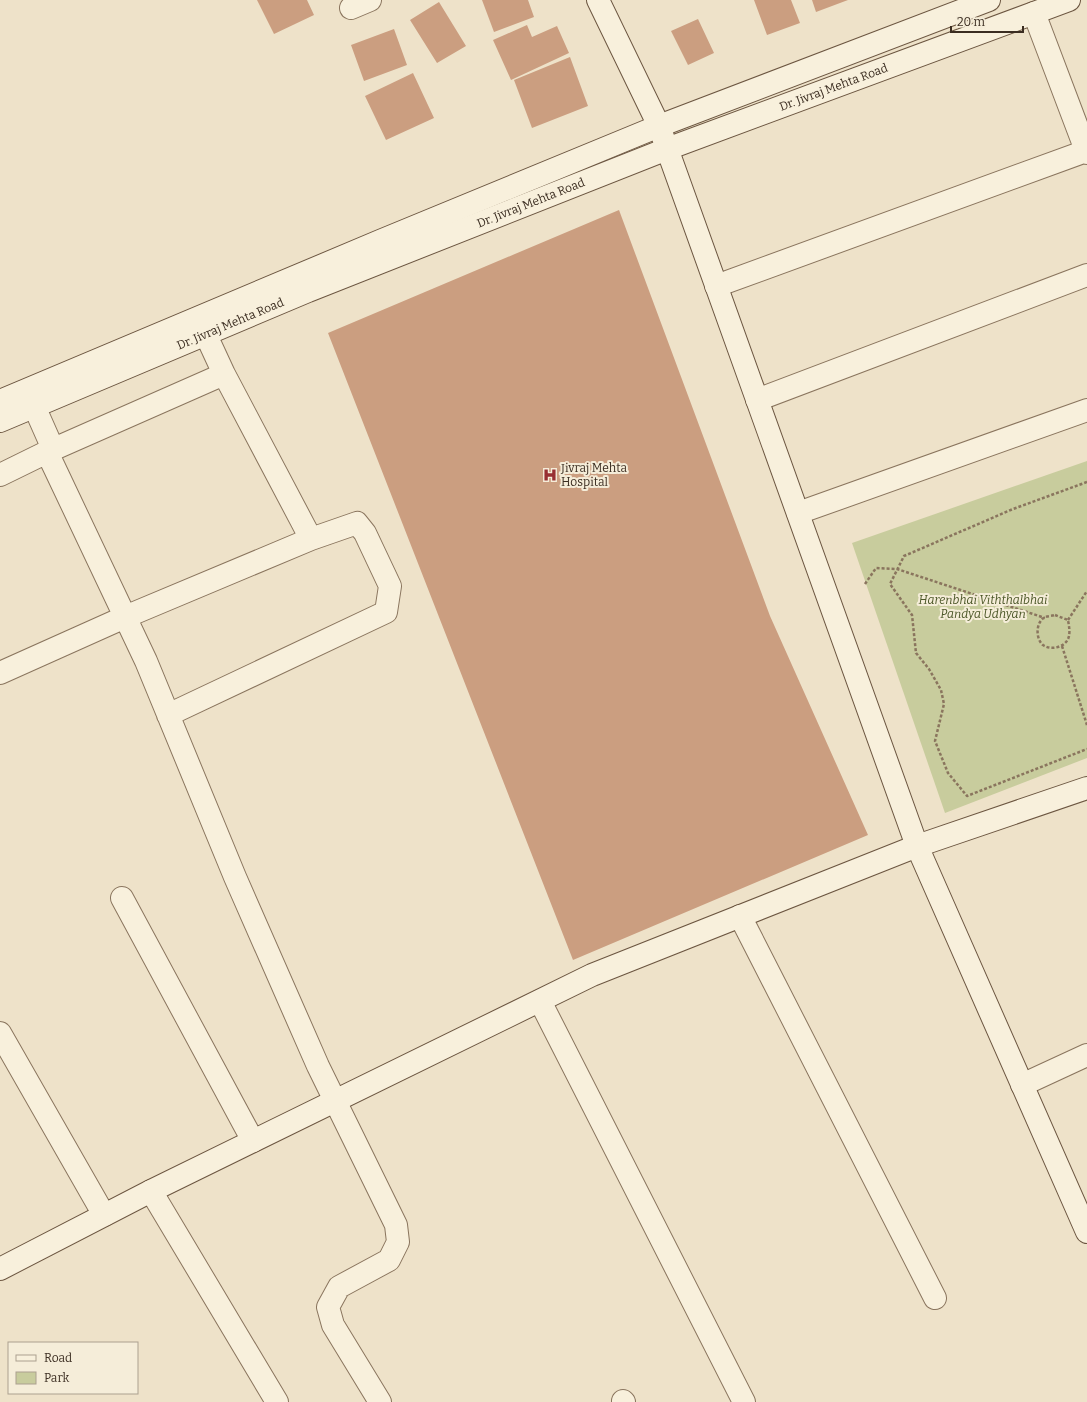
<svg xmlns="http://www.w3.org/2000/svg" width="1087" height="1402" viewBox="0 0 1087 1402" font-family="Bitter,serif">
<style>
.green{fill:#c8cc9d}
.building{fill:#cb9e80}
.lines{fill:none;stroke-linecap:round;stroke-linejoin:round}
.street-casing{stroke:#8a755e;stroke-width:24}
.secondary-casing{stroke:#6c5641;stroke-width:24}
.path{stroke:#8a755e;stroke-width:2.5;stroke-dasharray:3 2;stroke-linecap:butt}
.street{stroke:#f8f0dc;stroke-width:22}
.secondary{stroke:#f8f0dc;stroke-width:22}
.labels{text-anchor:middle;stroke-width:4;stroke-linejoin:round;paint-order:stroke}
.street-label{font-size:12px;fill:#3b2d21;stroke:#f5edd9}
.poi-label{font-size:12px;fill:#3b2d21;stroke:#f5edd9;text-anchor:start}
.park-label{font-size:12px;font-style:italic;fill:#4c5728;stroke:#f5edd9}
</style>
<rect width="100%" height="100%" fill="#eee2c9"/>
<path class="green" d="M1087,461V758L945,813L852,543Z"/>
<path class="building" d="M257,0H307L314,15L274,34Z
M482,0H528L534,17L494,32Z
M754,0H791L800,23L767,35Z
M812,0H848L816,12Z
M439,2L466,46L437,63L410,20Z
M698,19L714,53L688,65L671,31Z
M527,25L532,37L557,26L569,53L511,80L493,40Z
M394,29L407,65L364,81L351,45Z
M570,57L588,106L532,128L514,80Z
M413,73L434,118L386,140L365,96Z
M619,210L770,616L868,835L573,960L328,333Z"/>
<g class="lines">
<defs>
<path id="street" d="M351,8L370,0
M1034,13L1087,153
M716,286L1086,151
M206,335L224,374
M757,400L1087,275
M34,406L53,449
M47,452L224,374L311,539
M0,475L47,452L146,661L235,877L318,1066L396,1225L398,1242L389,1260L339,1287L328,1307L333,1325L380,1402
M798,513L1087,410
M0,673L125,617L311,539L357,523L365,533L390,586L386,612L168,715
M122,898L253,1141
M740,916L935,1298
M540,1001L744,1402
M0,1033L104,1215
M1022,1085L1087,1055
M151,1191L277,1402
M623,1401L624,1402"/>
<g id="secondary">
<path d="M598,0L659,126L917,846L1087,1232"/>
<path d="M0,401L380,241L659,126L989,0"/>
<path id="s1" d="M0,421L308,291L667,149L1069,0"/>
<path d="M0,1269L151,1191L592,975L917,846L1087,788"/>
</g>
</defs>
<use href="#street" class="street-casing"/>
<use href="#secondary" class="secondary-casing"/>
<path class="path" d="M1087,482L1013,509L904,556L890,584L912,615L916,653L929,669L941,690L944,704L935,741L948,773L967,796L1087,749
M865,584L876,568L897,569L1045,618
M1055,615L1068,620C1069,626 1070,631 1069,636C1067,647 1051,651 1043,645C1035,638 1036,622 1045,617C1048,616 1052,616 1055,615Z
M1068,620L1087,591
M1062,646L1087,725"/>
<use href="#street" class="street"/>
<use href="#secondary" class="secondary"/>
</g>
<defs>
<symbol id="hospital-bare" viewBox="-9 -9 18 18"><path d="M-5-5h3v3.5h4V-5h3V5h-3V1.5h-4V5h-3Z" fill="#982f32" stroke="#f5edd9" stroke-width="2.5" paint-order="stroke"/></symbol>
</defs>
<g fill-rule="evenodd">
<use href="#hospital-bare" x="540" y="465" width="20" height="20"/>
</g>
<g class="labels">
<g class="street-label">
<text dy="4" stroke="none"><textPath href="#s1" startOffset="898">Dr. Jivraj Mehta Road</textPath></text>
<text dy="4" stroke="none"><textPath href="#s1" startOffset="574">Dr. Jivraj Mehta Road</textPath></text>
<text dy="4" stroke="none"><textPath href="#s1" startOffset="250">Dr. Jivraj Mehta Road</textPath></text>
</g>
<g class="poi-label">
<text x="561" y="472">Jivraj Mehta<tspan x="561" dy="14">Hospital</tspan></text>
</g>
<g class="park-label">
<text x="983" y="604">Harenbhai Viththalbhai<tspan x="983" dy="14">Pandya Udhyan</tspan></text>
</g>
</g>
<rect x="8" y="1342" width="130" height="52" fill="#f5edd9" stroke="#aba08f"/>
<rect x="16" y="1355" width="20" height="6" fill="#f8f0dc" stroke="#aba08f"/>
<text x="44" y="1362" font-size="12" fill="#3b2d21">Road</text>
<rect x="16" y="1372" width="20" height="12" fill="#c8cc9d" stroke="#aba08f"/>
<text x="44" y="1382" font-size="12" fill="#3b2d21">Park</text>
<path d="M951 26v6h72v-6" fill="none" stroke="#3b2d21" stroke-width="2"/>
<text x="957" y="26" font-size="12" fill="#3b2d21" stroke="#f5edd9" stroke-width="3" paint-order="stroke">20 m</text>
</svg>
